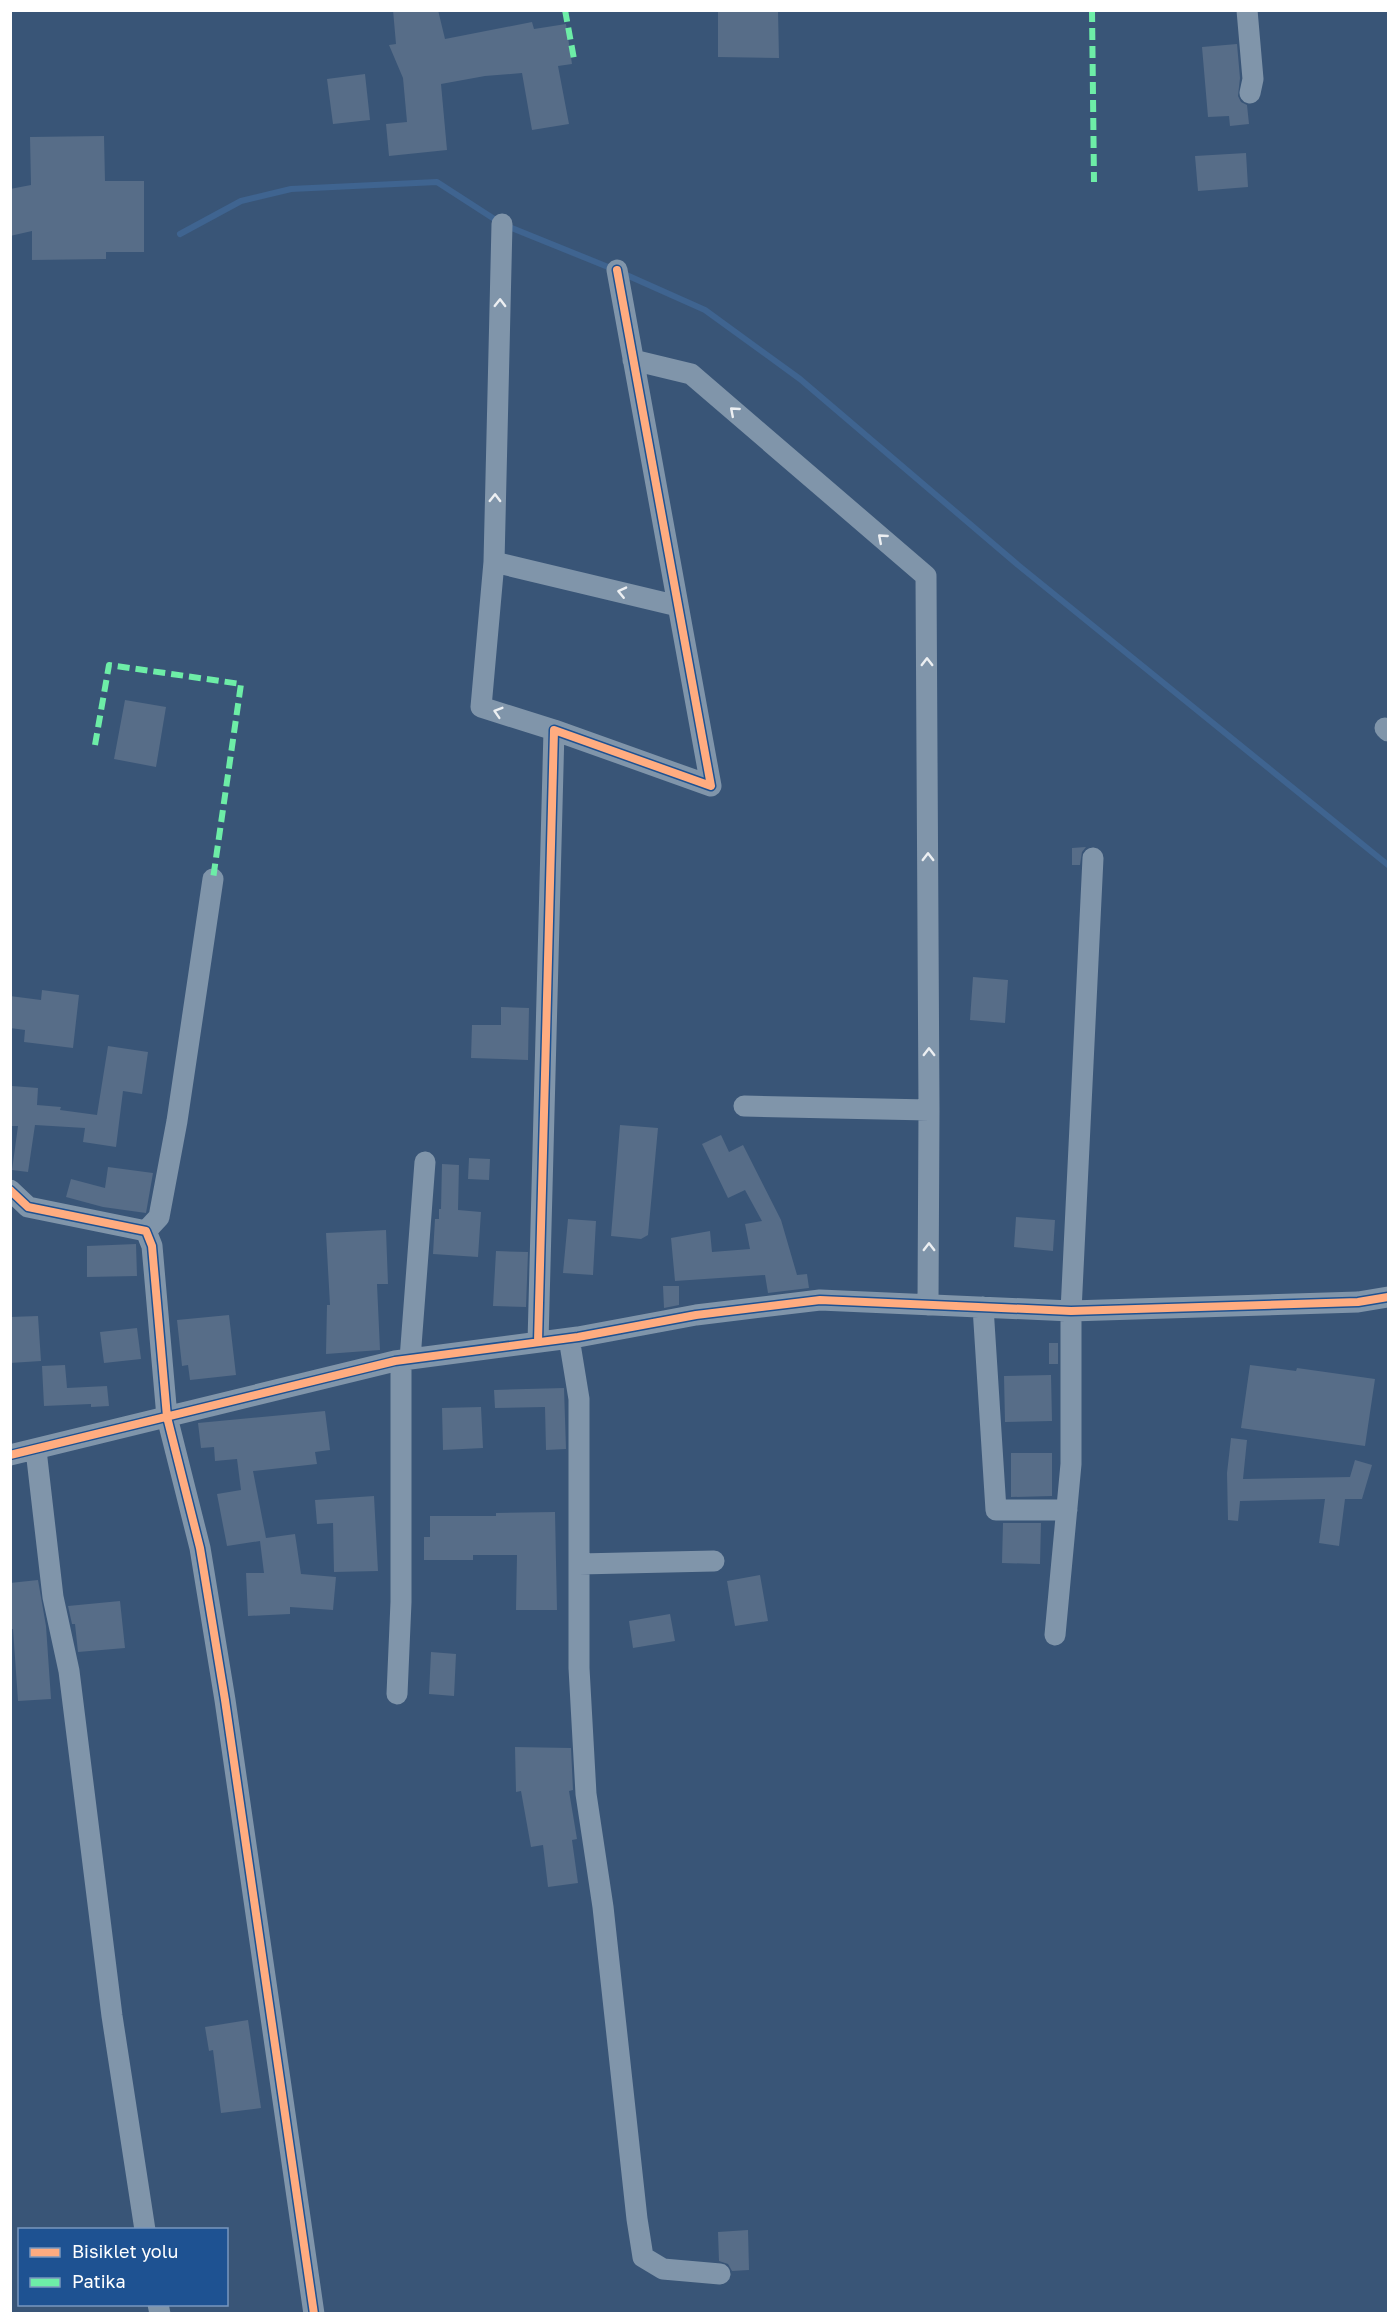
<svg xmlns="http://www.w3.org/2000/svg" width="1399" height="2324" viewBox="0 0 1399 2324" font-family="'Golos Text',sans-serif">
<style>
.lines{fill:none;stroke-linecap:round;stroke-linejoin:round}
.stream{stroke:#3f6490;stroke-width:6}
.building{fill:#576d88}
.minor{stroke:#8095aa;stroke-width:21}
.quiet{stroke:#6deda7;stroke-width:6;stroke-dasharray:12 6;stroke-linecap:butt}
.cycleway-casing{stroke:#1e5292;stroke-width:11}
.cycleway{stroke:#ffac80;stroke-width:8}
.oneway{stroke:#eceff2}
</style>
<rect width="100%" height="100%" fill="#395577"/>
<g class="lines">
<path class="stream" d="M180,234L241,201L291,189L437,182L502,224L613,269
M622,273L705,310L800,379L1018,565L1388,865"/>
</g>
<path class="building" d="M393,10H438L445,39L532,22L534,29L566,24L572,64L558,66L569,124L532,130L522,73L485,76L441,84L447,150L389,156L386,124L407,122L403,78L389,45L396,44Z
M718,10H778L779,58L718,57Z
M1237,44L1240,78L1238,96L1241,102L1247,105L1249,124L1230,126L1229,116L1208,117L1202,47Z
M365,74L370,120L333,124L327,79Z
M104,136L105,181H144V252H106V259L32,260V231L10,236V189L31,185L30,137Z
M1246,153L1248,187L1198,191L1195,156Z
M125,700L166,707L156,767L114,759Z
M1086,847L1082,852L1080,865H1072V848Z
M973,977L1008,980L1005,1023L970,1020Z
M42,990L79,995L73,1048L24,1042L25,1030L10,1028V996L41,1000Z
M501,1007L529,1008L528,1060L471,1058L472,1025H501Z
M108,1046L148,1052L142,1094L123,1091L116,1147L83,1142L85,1128L35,1125L28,1172L12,1170L18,1126H10L12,1086L38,1088L37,1105L61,1107L60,1110L97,1115Z
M620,1125L658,1128L648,1235L641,1239L611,1236Z
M721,1135L729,1152L743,1145L781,1220L797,1275L807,1274L809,1288L768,1293L765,1275L675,1281L671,1238L710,1231L712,1252L750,1249L745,1224L762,1221L745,1190L728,1198L702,1144Z
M469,1158L490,1159L489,1180L468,1179Z
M442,1164L459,1165L458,1210L481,1212L478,1257L433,1254L435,1219H439V1209H441Z
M108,1167L153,1173L146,1213L103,1207L66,1197L71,1179L105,1188Z
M1016,1217L1055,1220L1053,1251L1014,1247Z
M568,1219L596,1221L593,1275L563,1273Z
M386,1230L388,1284H377L380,1350L326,1354L327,1305H330L326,1233Z
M136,1244L137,1276L87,1277V1246Z
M496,1251L528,1252L526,1307L493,1306Z
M663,1286H679V1305L664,1308Z
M229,1315L236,1375L190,1380L188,1365L182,1366L177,1320Z
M38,1316L41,1361L10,1363V1317Z
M137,1328L141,1359L104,1363L100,1332Z
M1049,1343H1058V1364H1049Z
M65,1365L67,1388L107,1386L109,1406L91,1407V1404L44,1406L42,1366Z
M1250,1365L1296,1371L1297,1368L1375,1379L1365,1446L1241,1428Z
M1051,1375L1052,1421L1005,1422L1004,1376Z
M564,1388L566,1449L546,1450L545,1407L495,1408L494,1390Z
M481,1407L483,1448L443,1450L442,1408Z
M325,1411L330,1450L315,1452L317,1464L253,1471L266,1538L295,1534L301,1574L336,1577L333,1610L290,1607V1614L248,1616L246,1573H264L260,1541L227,1546L217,1494L241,1490L237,1459L215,1461L214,1447L201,1448L198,1423Z
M1231,1438L1247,1440L1243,1479L1350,1477L1355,1460L1372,1465L1362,1499H1345L1339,1546L1319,1543L1325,1499L1240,1501L1238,1521L1228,1520L1227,1473Z
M1011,1453H1052V1496L1011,1497Z
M374,1496L378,1571L334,1572L333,1523L317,1524L315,1500Z
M555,1512L557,1610H516L517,1555H473V1560H424V1537H430V1516H496V1513Z
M1003,1523H1041L1040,1564L1002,1563Z
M760,1575L768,1621L735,1626L727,1581Z
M38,1580L46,1626L51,1699L18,1701L13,1629H10V1583Z
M120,1601L125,1648L78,1652L75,1624H72L68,1606Z
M670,1614L675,1641L633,1648L629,1621Z
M431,1652L456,1654L454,1696L429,1694Z
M515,1747L571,1748L573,1790L569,1791L577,1839L572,1840L578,1883L548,1887L543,1845L531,1847L521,1791L516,1792Z
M248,2020L261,2108L221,2113L213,2050L209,2051L205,2027Z
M748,2230L749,2270L732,2271L728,2264L719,2261L718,2232Z"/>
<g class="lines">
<path class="minor" d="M1247,10L1253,79L1250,93
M502,224L494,562L678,606
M633,360L691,374L926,576L929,1110L928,1305
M494,562L481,707L554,730
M1385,728L1388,731
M744,1106L929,1110
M10,1190L28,1207L146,1231L152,1246L167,1417L200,1548L225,1700L314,2314
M146,1231L159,1217L177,1121L213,879
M983,1307L996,1510H1067
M569,1338L579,1399V1668L586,1794L603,1907L637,2219L643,2257L663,2269L720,2274
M538,1342L554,730L711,786L617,270
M410,1359L425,1162
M36,1450L53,1597L69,1671L112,2016L145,2230
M10,1455L395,1361L578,1337L696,1315L820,1300L1071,1311L1358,1302L1388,1297
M579,1564L714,1561
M1055,1635L1071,1464V1311L1093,858
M397,1694L401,1602V1360
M158,2304L160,2314"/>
<path class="quiet" d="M565,10L574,59
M1092,10L1094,182
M95,745L109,665L241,684L213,879"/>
<defs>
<path id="cycleway" d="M10,1190L28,1207L146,1231L152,1246L167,1417L200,1548L225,1700L314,2314
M538,1342L554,730L711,786L617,270
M10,1455L395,1361L578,1337L696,1315L820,1300L1071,1311L1358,1302L1388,1297"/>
</defs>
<use href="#cycleway" class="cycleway-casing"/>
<use href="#cycleway" class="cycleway"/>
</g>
<defs><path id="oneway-chevron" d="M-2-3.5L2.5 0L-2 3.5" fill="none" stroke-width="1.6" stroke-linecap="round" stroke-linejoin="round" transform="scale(1.5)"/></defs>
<g class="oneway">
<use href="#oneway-chevron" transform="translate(500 303) rotate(-89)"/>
<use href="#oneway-chevron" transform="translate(734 411) rotate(-139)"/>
<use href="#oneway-chevron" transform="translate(495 498) rotate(-89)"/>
<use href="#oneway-chevron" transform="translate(882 538) rotate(-139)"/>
<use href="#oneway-chevron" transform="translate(622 592) rotate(-167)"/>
<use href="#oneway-chevron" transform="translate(927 662) rotate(-90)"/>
<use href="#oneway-chevron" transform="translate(498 712) rotate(-163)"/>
<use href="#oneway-chevron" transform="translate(928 857) rotate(-90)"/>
<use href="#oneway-chevron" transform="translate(929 1052) rotate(-90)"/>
<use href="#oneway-chevron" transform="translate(929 1247) rotate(-90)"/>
</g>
<rect width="1399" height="2324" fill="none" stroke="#ffffff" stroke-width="24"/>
<rect x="18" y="2228" width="210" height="78" fill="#1e5292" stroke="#7897be" stroke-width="1.5"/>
<rect x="30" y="2248" width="30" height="9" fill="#ffac80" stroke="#7897be" stroke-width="1.5"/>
<text x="72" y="2258" font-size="18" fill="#ffffff">Bisiklet yolu</text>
<rect x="30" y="2278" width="30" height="9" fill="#6deda7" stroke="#7897be" stroke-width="1.5"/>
<text x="72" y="2288" font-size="18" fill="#ffffff">Patika</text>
</svg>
